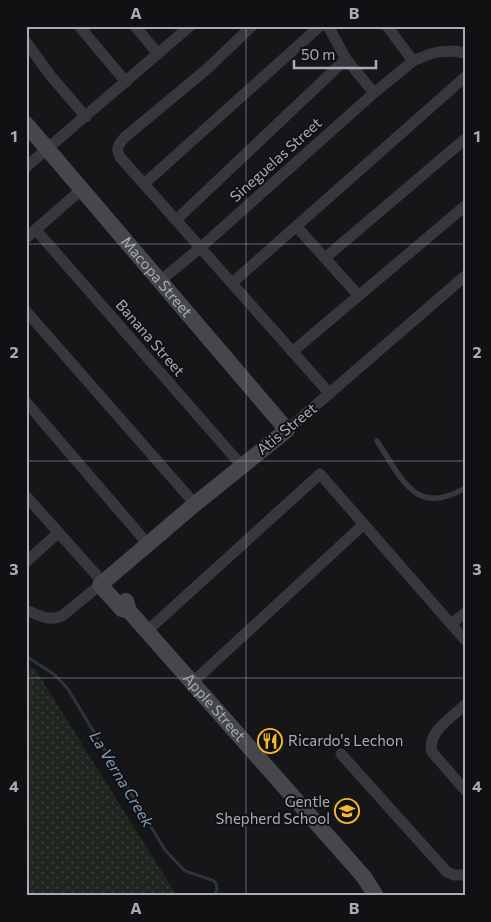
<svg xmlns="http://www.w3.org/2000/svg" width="491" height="922" viewBox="0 0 491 922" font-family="Commissioner,sans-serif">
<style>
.grass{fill:url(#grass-dots)}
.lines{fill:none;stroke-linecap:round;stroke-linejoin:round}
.stream{stroke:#2c353c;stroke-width:3}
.lane{stroke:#37383d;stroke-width:5.5}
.street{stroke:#37383d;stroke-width:11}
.secondary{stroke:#45474d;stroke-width:16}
.grid{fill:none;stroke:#a8acb8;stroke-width:1;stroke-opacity:0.55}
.labels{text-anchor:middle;stroke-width:4;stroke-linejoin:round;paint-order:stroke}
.street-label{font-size:15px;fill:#a8acb8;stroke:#111113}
.poi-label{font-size:15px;fill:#a8acb8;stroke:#111113;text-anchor:start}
.water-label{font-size:16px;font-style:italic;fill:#7e9ab4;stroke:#111113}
.neatline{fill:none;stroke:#a8acb8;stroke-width:2}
.grid-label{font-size:16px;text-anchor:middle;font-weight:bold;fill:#a8acb8}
</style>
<defs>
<pattern id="grass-dots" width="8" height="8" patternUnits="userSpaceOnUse" patternTransform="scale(1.25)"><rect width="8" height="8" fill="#1e261f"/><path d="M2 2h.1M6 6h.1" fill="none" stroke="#3c433d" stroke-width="1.8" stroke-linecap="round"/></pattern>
</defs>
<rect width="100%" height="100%" fill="#161618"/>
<path class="grass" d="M26,665L35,669L177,896H26Z"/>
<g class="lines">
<path class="stream" d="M26,656L55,675L68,689L165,850L185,871L212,880L216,883L217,890L213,896"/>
<path class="lane" d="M377,441C401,477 415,518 465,488"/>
<path class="street" d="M79,26L126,82
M135,26L158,54
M252,26L207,69L125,137C119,144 115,148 120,157L330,394
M328,26L346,59L374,93
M387,26L413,61
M26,42L50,75L86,117
M26,167L190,26
M144,184L320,26
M176,220L346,59
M296,226L359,296
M36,230L242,466
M26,238L82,189
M325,258L465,139
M160,281L200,248L374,93L413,61L430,54L439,52L454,51L465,53
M232,283L465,77
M26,311L195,504
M292,352L465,206
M26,402L147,543
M287,430L465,276
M26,496L100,579H106
M26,562L58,533
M26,610C38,615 49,622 62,616L100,585V579
M451,624L465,613
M147,631L320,474L465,640
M193,682L364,524
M465,705C452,717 426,733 432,752L465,790
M341,754L447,872L454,875H465"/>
<g class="secondary">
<path id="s1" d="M26,124L287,430L195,504L100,585L122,609L129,611"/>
<path id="s2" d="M126,601L129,611L364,877L376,896"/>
</g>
</g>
<path class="grid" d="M246,26V896M26,244H465M26,461H465M26,678H465"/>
<defs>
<symbol id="restaurant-ring" viewBox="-11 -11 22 22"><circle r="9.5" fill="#111113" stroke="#f7b72f" stroke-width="1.5"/><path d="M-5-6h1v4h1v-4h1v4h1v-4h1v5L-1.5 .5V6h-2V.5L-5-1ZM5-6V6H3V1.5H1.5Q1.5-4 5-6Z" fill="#f7b72f"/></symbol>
<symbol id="school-ring" viewBox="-11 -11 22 22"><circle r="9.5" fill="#111113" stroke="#f7b72f" stroke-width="1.5"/><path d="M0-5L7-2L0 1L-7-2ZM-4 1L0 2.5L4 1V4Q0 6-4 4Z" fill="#f7b72f"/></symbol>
</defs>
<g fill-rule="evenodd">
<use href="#restaurant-ring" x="256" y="727" width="28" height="28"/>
<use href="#school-ring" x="333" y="797" width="28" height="28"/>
</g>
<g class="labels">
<g class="street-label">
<text transform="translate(276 160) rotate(-42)" y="5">Sineguelas Street</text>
<text dy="5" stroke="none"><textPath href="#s1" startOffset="201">Macopa Street</textPath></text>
<text transform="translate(150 338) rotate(49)" y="5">Banana Street</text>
<text transform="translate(287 429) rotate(-39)" y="5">Atis Street</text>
<text dy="5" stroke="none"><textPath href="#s2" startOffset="139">Apple Street</textPath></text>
</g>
<g class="poi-label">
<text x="288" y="746">Ricardo's Lechon</text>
<text x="330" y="807" text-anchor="end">Gentle<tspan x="330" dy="17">Shepherd School</tspan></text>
</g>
<g class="water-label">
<text transform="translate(122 779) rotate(59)" y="6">La Verna Creek</text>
</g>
</g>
<rect width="491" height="922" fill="none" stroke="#111113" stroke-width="55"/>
<path d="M294 60v8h82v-8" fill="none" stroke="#a8acb8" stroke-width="2.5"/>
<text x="301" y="60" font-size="15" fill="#a8acb8" stroke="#111113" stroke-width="4" paint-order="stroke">50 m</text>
<rect x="28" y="28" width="436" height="866" class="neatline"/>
<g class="grid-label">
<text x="136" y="19">A</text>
<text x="354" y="19">B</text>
<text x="14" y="142">1</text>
<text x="477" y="142">1</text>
<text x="14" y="358">2</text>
<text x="477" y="358">2</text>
<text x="14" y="575">3</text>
<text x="477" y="575">3</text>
<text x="14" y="792">4</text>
<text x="477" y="792">4</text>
<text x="136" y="914">A</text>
<text x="354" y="914">B</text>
</g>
</svg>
